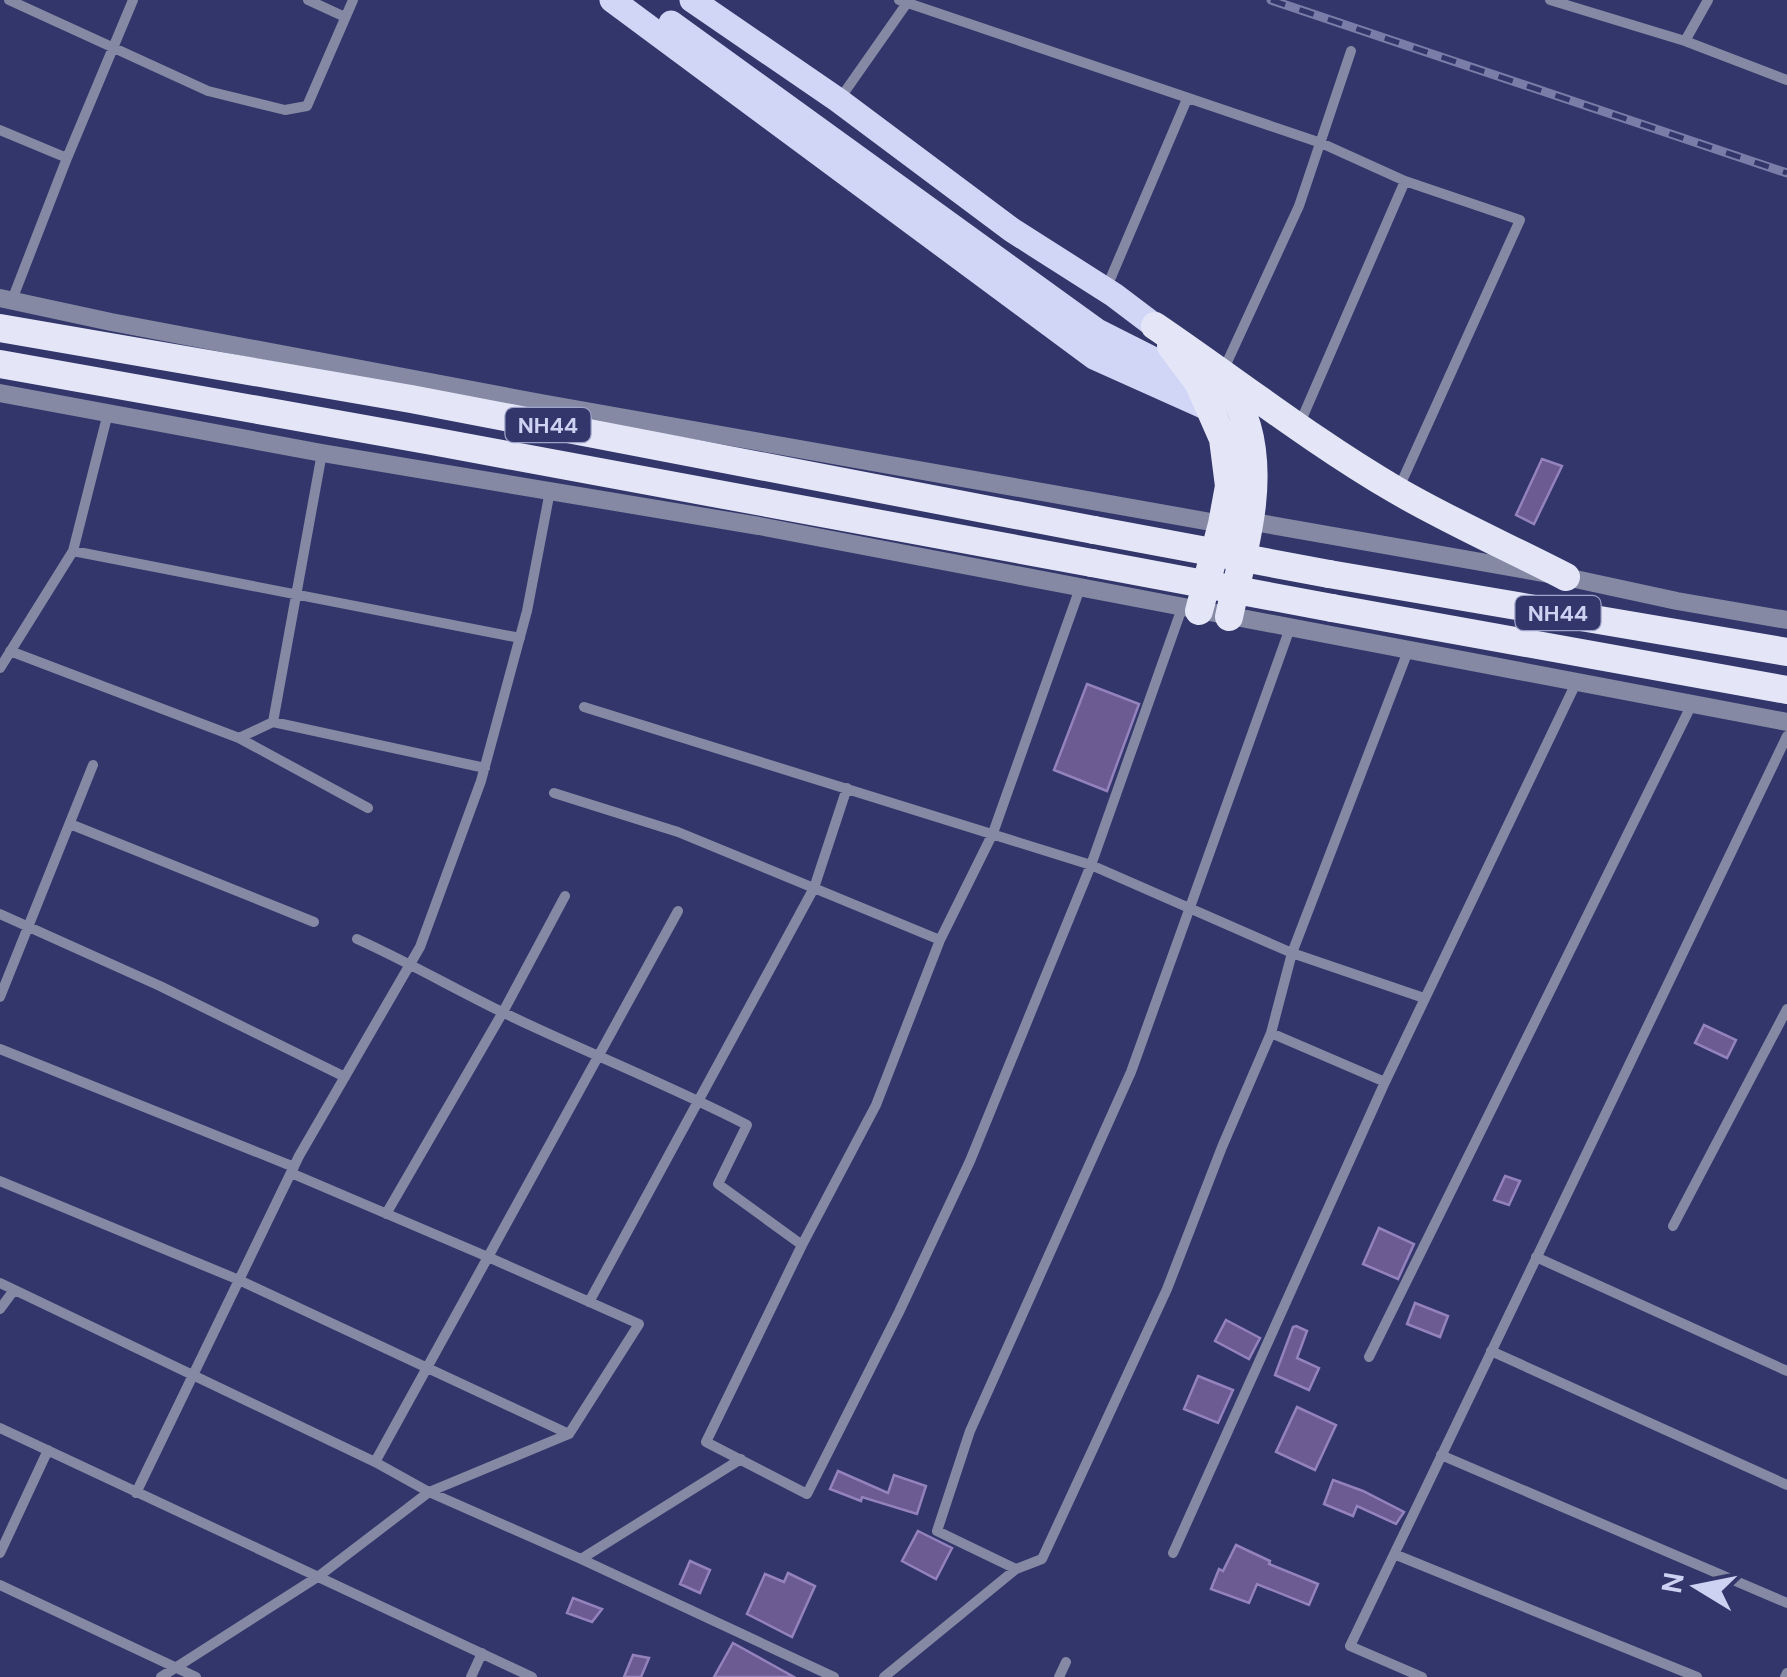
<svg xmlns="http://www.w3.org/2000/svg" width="1787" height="1677" viewBox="0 0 1787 1677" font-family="'DM Sans',sans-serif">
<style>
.building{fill:#6c5a92;stroke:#9482bd;stroke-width:2.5}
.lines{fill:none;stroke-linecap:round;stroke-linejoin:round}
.minor{stroke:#8589a4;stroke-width:10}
.tertiary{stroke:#8589a4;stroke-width:18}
.primary{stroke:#d1d6f7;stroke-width:25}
.trunk{stroke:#e4e6f7;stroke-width:28}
.rail-casing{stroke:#797da8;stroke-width:9}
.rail{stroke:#32366a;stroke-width:5;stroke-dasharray:15;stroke-linecap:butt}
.trunk-bridge{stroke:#e4e6f7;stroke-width:28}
.labels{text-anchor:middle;stroke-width:9;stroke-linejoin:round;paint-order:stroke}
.shield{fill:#32366a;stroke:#9ea3c9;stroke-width:2.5}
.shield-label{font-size:22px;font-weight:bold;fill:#cdd2f2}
</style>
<rect width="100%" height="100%" fill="#32366a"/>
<path class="building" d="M1542,459L1562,466L1534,524L1516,515Z
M1087,684L1139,704L1107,791L1054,770Z
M1704,1025L1736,1040L1727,1058L1695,1043Z
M1505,1176L1520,1181L1509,1205L1494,1200Z
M1379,1228L1414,1244L1398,1279L1363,1264Z
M1415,1303L1448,1316L1440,1337L1407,1324Z
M1226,1320L1260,1338L1249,1359L1215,1341Z
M1296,1326L1307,1331L1297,1358L1319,1368L1309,1390L1275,1375L1293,1327Z
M1198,1376L1233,1390L1218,1423L1184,1409Z
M1297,1407L1336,1425L1315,1470L1276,1452Z
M838,1471L888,1493L894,1475L926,1486L917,1514L862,1497L861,1501L830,1489Z
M1333,1480L1363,1491L1404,1512L1396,1524L1357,1506L1353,1516L1324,1504Z
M918,1531L952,1548L936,1579L902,1561Z
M1236,1545L1270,1561L1269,1564L1318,1584L1309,1605L1257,1584L1249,1603L1211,1589L1219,1569L1223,1571Z
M690,1561L710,1570L700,1593L680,1584Z
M788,1573L815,1586L792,1637L747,1614L765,1574L784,1582Z
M573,1598L602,1609L592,1622L567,1613Z
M733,1643L794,1677H714Z
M633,1655L649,1658L641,1677H624Z"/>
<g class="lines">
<path class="minor" d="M9,0L208,91L285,110L307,106L353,0
M308,0L345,17
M899,0L1321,143L1405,181L1520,220L1398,490
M1550,0L1685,41L1708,0
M1685,41L1787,80
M839,100L907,3
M0,130L67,158
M1106,289L1187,99
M12,300L67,158L133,0
M1223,371L1299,206L1351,51
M1300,423L1405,181
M73,551L520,638
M1080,588L993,833L940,940L876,1105L802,1245L706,1442L807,1494L899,1312L970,1161L1091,865L1182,608
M10,651L239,738L273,722L485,768
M0,668L73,551L108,413
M584,707L1091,865L1292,953L1424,998
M273,722L322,453
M239,738L368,808
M554,793L678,832L940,940
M70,824L314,922
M0,914L160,986L345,1077
M357,939C406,961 453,988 502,1012C583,1051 667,1084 747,1125L718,1184L802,1245
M0,997L93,765
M1271,1033L1385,1082
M0,1049L294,1167
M291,1173L488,1257L375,1462
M0,1181L239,1280L569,1434L639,1324L488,1257L678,911
M386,1214L503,1012L565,896
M1673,1226L1787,1009
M1536,1257L1787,1371
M0,1283L375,1462L429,1492L581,1559L834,1677
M589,1302L814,888L847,788
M0,1309L14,1290
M1491,1351L1787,1485
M1369,1357L1692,704
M0,1428L532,1677
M1441,1455L1787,1603
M136,1493L299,1156L420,947L481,781L527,611L550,491
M0,1553L48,1450
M1173,1553L1385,1082L1576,683
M1394,1554L1697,1677
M581,1559L741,1459
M1016,1569L937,1531L970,1431L1131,1072L1290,628
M0,1585L196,1677
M161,1677L319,1576L429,1492L569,1434
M471,1677L482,1653
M884,1677L1016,1569L1042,1559L1167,1289L1222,1147L1271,1033L1292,953L1408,651
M1059,1677L1066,1662
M1422,1677L1350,1646L1787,736
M1785,1677L1787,1673"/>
<path class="tertiary" d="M0,298L111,322L541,403L1222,524L1248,521L1566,577L1677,601L1787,620
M0,393L322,453L759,526L1787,722"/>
<path class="primary" d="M612,0L1094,357L1210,409
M692,0L838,100L1012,230L1114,295L1155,326
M671,23L1097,331L1198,382"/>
<path class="trunk" d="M1155,326C1236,381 1312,441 1396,490C1451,522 1510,548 1566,577
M0,328L411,399L1094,530
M1171,346L1198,382L1223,439L1229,486L1222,524L1199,611
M0,364L432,441L1092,563
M1224,376C1232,392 1242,409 1247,426C1265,488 1242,556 1229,617
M1329,574L1787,652
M1332,608L1787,690"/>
<defs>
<path id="rail" d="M1271,0L1787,173"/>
</defs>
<use href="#rail" class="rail-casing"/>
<use href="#rail" class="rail"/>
<path class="trunk-bridge" d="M1094,530L1329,574
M1092,563L1332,608"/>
</g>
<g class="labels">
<g class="shield">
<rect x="505.5" y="408" width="85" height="34" rx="8"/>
<rect x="1515.5" y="596" width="85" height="34" rx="8"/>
</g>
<g class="shield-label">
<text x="548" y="433">NH44</text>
<text x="1558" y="621">NH44</text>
</g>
</g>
<g transform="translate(1697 1587) rotate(280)" stroke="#32366a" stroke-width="8" paint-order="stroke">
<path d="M0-8L18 38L0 25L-18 38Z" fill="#cdd2f2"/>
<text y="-15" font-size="28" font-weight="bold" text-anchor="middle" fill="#cdd2f2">N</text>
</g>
</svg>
